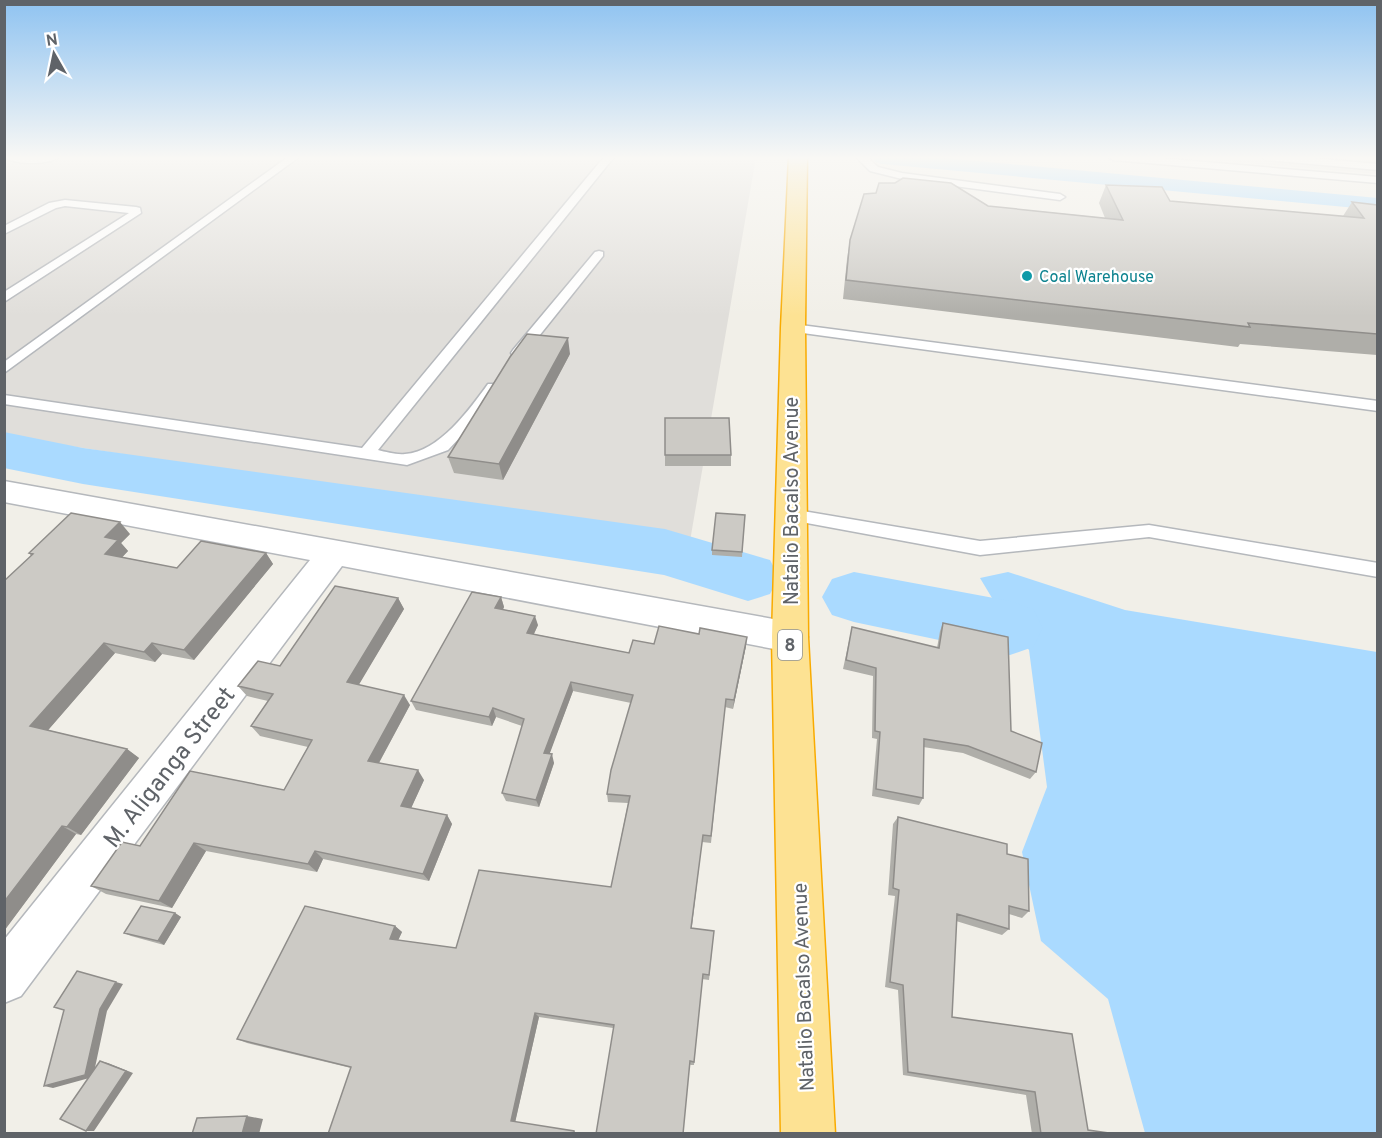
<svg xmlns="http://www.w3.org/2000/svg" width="1382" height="1138" viewBox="0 0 1382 1138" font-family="Overpass,sans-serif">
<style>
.industrial{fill:#e0deda}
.water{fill:#aadaff}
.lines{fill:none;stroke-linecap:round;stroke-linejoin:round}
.canal{fill:#aadaff;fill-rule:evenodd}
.river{fill:#aadaff;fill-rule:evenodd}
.lane-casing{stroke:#b5b8bc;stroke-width:3}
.street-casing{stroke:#b5b8bc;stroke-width:3}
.highway-casing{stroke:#f9ab00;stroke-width:3}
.lane{fill:#fff;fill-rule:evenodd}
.street{fill:#fff;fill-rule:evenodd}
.highway{fill:#fde293;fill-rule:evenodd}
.wall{fill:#afaea9}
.shaded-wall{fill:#8f8d8a}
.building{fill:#cccac5;stroke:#8f8d8a;stroke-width:1.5}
.culture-dot{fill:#0f9aa8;stroke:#fff;stroke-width:2}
.labels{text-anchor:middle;stroke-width:4.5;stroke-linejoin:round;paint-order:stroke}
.far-culture-label{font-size:16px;fill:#0d838f;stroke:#fff;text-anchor:start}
.shield{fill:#fff;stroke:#8f9295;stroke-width:1.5}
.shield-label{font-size:18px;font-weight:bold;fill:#5f6368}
.street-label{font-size:20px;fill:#5f6368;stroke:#fff}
.near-street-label{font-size:24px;fill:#5f6368;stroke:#fff}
</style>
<rect width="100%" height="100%" fill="#f1efe8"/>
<path class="industrial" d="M4,157H756L690,541L5,436Z
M1181,157H1377V174Z"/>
<path class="water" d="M1008,572L1125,610L1377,652V1133H1145L1108,999L1041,941L1022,852L1047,787L1029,650L1010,628L980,578Z"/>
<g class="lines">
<path class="canal" d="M873,157H935L1378,198V210L882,164L875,162Z"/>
<path class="river" d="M4,432L83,448L665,529L770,560L779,577L770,594L748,601L664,575L83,484L4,468Z
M854,572L1010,601L1033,609L1043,628L1033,647L1010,655L854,622L832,615L822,597L832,579Z"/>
<defs>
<path id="lane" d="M4,157H60C47,165 16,165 4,157Z
M288,157H299L4,373V362Z
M604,157H614L378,450C386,452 397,455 405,454C439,452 470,409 488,384H498L500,387L479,417L448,450L407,465L4,404V395L362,448Z
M856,157H867L878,167L902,173L1060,194L1065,197L1060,200L902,179L870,171Z
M1108,157H1147L1378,177V183L1113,160Z
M1261,157H1299L1378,164V170L1266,160Z
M65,200L136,207L140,208L141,213L4,302V292L129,213L65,206L56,208L4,234V226L49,203Z
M599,251L603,252V256L523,356H513L511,353L513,350L595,252Z
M793,324L1378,401V411L788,331L786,328L788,325Z
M791,509L980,541L1149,525L1378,563V577L1149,537L980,555L785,519L783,515L785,511Z"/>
<path id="street" d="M4,481L790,622L803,627L808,637L803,647L790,652L342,566L21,996L4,1003V940L310,560L4,502Z"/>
<path id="highway" d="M789,157H807L805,328L808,637L835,1134H781L772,637L781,328Z"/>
</defs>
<use href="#lane" class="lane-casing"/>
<use href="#street" class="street-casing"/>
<use href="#highway" class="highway-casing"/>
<use href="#lane" class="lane"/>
<use href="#street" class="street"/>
<use href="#highway" class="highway"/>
</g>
<path class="wall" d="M1106,185L1170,201L1343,216L1352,202L1377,205V355L1240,344L1238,347L843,299L847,259L850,240L988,206L1105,218L1099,203Z
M570,354L503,480L454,473L448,457Z
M665,455H731V466H665Z
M745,515L742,557L712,555V550Z
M130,534L121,543L128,551L122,557L177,568L266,553L273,564L194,660L162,654L155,662L115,653L48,730L127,749L139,758L81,835L76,834L4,931V581L31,556L29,553Z
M501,597L504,607L503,610L538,625L534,634L629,653L654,644L746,646L733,709L725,707L711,843L702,842L691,928L714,931L709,980L702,979L694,1065H691L613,1028L539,1017L515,1122L574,1131L577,1134H328L351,1068L247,1043L237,1039L395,926L402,932L398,940L456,948L611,887L628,803L608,802L607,794L631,703L573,691L549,754L554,763L539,807L506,801L502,793L522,726L496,717L492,726L416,710L411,701Z
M398,598L404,609L358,685L410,705L379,763L424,780L411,808L447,815L452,824L429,881L323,859L317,872L206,851L172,908L106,894L91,886L140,846L284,790L308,747L260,736L251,726L268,701L247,696L238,686L280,666Z
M943,623L1036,772L1030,779L963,753L923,747V798L919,805L872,796L877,739L872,738L873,676L843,669L852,627L937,648L940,631Z
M898,817L1007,854L1029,911L1022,918L1009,914V929L1002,935L956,921L952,1017L1088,1130L1116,1134H1032L1026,1095L903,1075L898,990L885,987L895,896L888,895L893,824Z
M175,913L181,917L164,945L131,936L124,933Z"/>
<path class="shaded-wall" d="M568,338L570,354L503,480L499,464Z
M120,522L130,534L121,543L128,551L115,565L105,554V537Z
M266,553L273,564L194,660L184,650Z
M501,597L504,607L498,618L495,608Z
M398,598L404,609L354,693L347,682Z
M535,616L538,625L530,642L527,633Z
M747,637L746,646L733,709L734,700Z
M104,643L115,653L43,736L30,726Z
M152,643L162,654L155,662L144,652Z
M571,682L573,691L547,761L544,753Z
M404,695L410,705L375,770L368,761Z
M493,708L496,717L492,726L489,717Z
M127,749L139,758L81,835L67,827Z
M552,754L554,763L539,807L536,800Z
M418,770L424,780L408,815L401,806Z
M447,815L452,824L429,881L423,874Z
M62,826L76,834L4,931V902Z
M703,835L702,842L691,934V928Z
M194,843L206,851L172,908L159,901Z
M315,851L323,859L317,872L308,864Z
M175,913L181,917L164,945L158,941Z
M395,926L402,932L396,945L390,939Z
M116,982L123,984L107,1011L93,1077L53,1088L44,1086L100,1009Z
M535,1013L539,1017L515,1123L511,1121Z
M100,1061L108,1063L133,1073L94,1131H86Z
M247,1116L263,1119L259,1134H242Z"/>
<path class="building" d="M903,178L951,183L988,206L1123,220L1106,185L1162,187L1170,201L1364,218L1352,202L1377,205V334L1248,323L1250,327L846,280L850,240L864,194L876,193L879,183H895Z
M527,334L568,338L499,464L448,457L510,357Z
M665,418H729L731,455H665Z
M71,513L120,522L105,537L118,540L105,554L177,568L201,541L266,553L184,650L152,643L144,652L104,643L30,726L127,749L67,827L62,826L4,902V581L33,554L29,553Z
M716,513L745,515L742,552L712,550Z
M335,586L398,598L347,682L404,695L368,761L418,770L401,806L447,815L423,874L315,851L308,864L194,843L159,901L91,886L122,842L140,846L190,771L284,790L312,740L251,726L273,694L238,686L258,661L280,666Z
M472,592L501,597L495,608L535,616L527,633L629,653L633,640L654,644L659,626L699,634L700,628L747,637L734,700L726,699L711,836L703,835L691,928L714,931L709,975L703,974L694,1062L690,1061L683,1134H596L614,1025L535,1013L511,1121L574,1131V1134H328L351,1067L237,1039L305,906L395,926L390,939L456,948L479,870L611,887L630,796L607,794L611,770L633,695L571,682L544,753L552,754L536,800L502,793L524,719L493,708L489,717L411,701Z
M943,623L1008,637L1011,731L1042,743L1036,772L968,746L924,739L923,798L876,789L880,732L875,731L876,668L846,660L852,627L939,648Z
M898,817L1007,844V854L1028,859L1029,911L1009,906V929L957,914L952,1017L1072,1034L1088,1130L1116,1134H1041L1035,1092L908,1072L903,985L890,982L899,890L893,888Z
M141,906L175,913L158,941L124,933Z
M77,971L116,982L100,1009L85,1075L44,1086L64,1010L54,1007Z
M100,1061L126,1071L86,1131L60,1119Z
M247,1116L242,1134H192L197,1118Z"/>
<linearGradient id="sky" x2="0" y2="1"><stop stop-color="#8fc3f1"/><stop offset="0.5" stop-color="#f9f8f5"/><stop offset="1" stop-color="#f9f8f5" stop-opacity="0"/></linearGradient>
<rect width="1382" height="316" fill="url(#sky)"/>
<circle class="culture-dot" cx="1027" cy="276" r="6"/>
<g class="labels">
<g class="far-culture-label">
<text x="1039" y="282">Coal Warehouse</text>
</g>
<rect class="shield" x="778" y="630" width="24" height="30" rx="4.5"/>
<g class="shield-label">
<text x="790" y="651">8</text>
</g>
<g class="street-label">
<text transform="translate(791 501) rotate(-90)" y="7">Natalio Bacalso Avenue</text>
<text transform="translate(803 987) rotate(-92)" y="7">Natalio Bacalso Avenue</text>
</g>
<g class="near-street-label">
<text transform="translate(169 767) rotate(-52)" y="8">M. Aliganga Street</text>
</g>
</g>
<rect width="1382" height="1138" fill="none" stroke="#5f6368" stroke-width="12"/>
<g transform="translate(54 54) rotate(351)" stroke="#ffffff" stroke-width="4.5" paint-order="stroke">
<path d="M0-4.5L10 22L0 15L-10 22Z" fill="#5f6368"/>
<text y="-9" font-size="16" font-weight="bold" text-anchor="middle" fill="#5f6368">N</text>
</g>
</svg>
